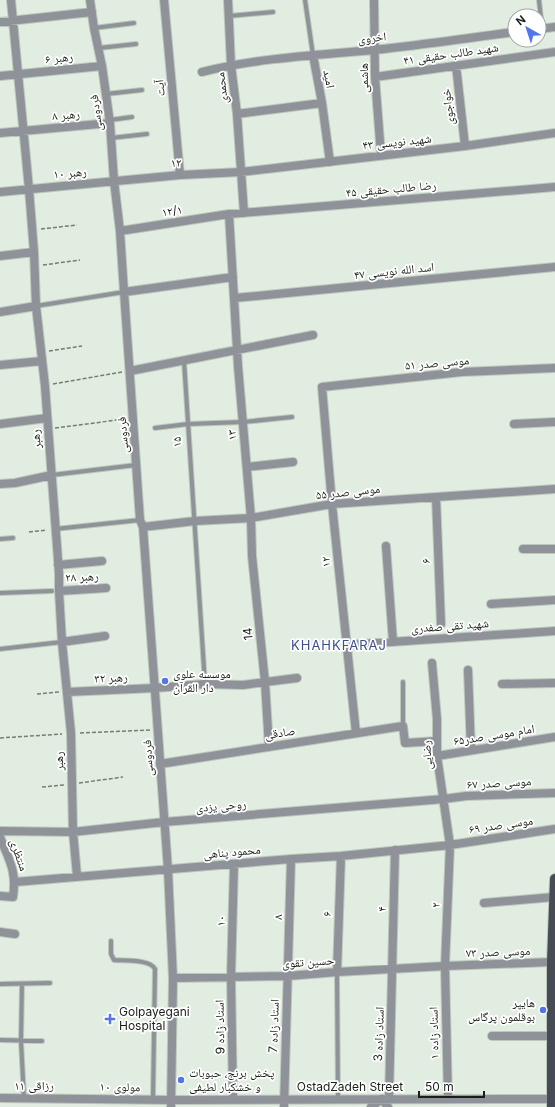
<svg xmlns="http://www.w3.org/2000/svg" width="555" height="1107" viewBox="0 0 555 1107" font-family="Inter,'Noto Naskh Arabic',sans-serif">
<style>
.lines{fill:none;stroke-linecap:round;stroke-linejoin:round}
.lane-casing{stroke:#bdc8bc;stroke-width:6}
.street-casing{stroke:#bdc8bc;stroke-width:10}
.primary-casing{stroke:#bdc8bc;stroke-width:12}
.path{stroke:#757d74;stroke-width:1.5;stroke-dasharray:4 2;stroke-linecap:butt}
.lane{stroke:#8f9298;stroke-width:4}
.street{stroke:#8f9298;stroke-width:8}
.primary{stroke:#474b56;stroke-width:10}
.poi-dot{fill:#5474e9;stroke:#fff;stroke-width:1.5}
.labels{text-anchor:middle;stroke-width:3.5;stroke-linejoin:round;paint-order:stroke}
.street-label{font-size:12px;fill:#1a1e19;stroke:#fff}
.poi-label{font-size:12px;fill:#1a1e19;stroke:#fff;text-anchor:start}
.neighbourhood-label{font-size:13px;letter-spacing:1px;fill:#3d4f8b;stroke:#fff}
</style>
<rect width="100%" height="100%" fill="#e1ede0"/>
<g class="lines">
<defs>
<path id="lane" d="M305,0L313,55
M539,0L542,28
M229,16L273,12
M94,28L134,23
M99,48L136,44
M106,94L142,90
M110,120L132,117
M111,138L147,134
M36,306L124,292
M184,361L205,684
M155,428L188,424L243,422L292,417
M52,475L136,465
M55,529L140,520
M0,539L13,538
M0,593L52,591
M0,649L62,642
M403,682V726
M111,941V954L114,960C125,961 150,959 155,969L153,1099
M337,972L338,1099
M0,984L50,983
M22,984L21,1041L24,1098
M0,1040L42,1041"/>
<path id="street" d="M11,0L29,189L34,252L36,306L45,386L59,573V591L62,642L71,733L73,832L77,876
M90,0L94,28L102,66L110,123L114,181L120,231L123,277L140,520L143,527L168,870L173,978L171,1107
M164,0L180,175
M228,0L231,65L237,114L244,213
M374,0L375,77L381,155
M0,22L92,12
M539,29L555,27
M313,55L322,103L330,162
M456,65L465,146
M202,72C258,58 316,55 374,50C421,45 468,38 515,32
M0,76L102,66
M375,77L555,52
M237,114L322,103
M0,133L110,123
M0,192L180,175L241,172L465,146L555,133
M229,214L238,366L251,518L252,556L265,682L269,747
M120,231L229,214L555,187
M0,256L34,252
M124,292L233,277
M235,298L555,267
M0,312L36,306
M0,365L42,361
M130,371L313,335
M0,424L47,418
M514,424L555,422
M247,467L293,462
M0,484L15,483L52,475
M436,497L441,624
M143,527L195,521L251,518L332,504L555,489
M386,546L393,642
M523,549H555
M58,565L102,561
M59,591L106,588
M491,604L555,600
M62,642L105,636
M346,645L555,631
M432,663L437,719V756L450,845L445,966L448,1099
M468,670L471,750
M502,684L555,683
M67,692L155,688L205,684L243,685L297,678
M356,733L332,504L322,387L462,372L555,368
M437,756L555,737
M160,764L403,726L405,743L437,741
M0,831L73,832L164,822L444,799L466,796L555,793
M0,837C9,860 17,871 13,897L0,896
M15,882L291,859L341,856L450,845L555,829
M484,903L554,897
M0,932L15,934
M337,972L341,856
M173,978L288,976L337,972L445,966L552,962
M492,1036H552
M0,1098L172,1100L552,1099
M389,1099L395,850
M233,1100L231,977L234,865
M284,1107L291,859
M371,1107L382,1099L388,1107"/>
<path id="primary" d="M552,1107V962L555,879"/>
</defs>
<use href="#lane" class="lane-casing"/>
<use href="#street" class="street-casing"/>
<use href="#primary" class="primary-casing"/>
<path class="path" d="M41,229L77,225
M43,265L80,260
M49,351L82,346
M53,384L122,372
M55,428L125,419
M29,532L47,530
M37,694L59,692
M80,733L150,730
M0,738L62,734
M79,783L123,777
M42,787L64,785"/>
<use href="#lane" class="lane"/>
<use href="#street" class="street"/>
<use href="#primary" class="primary"/>
</g>
<g class="poi-dot">
<circle cx="165" cy="681" r="4"/>
<circle cx="543" cy="1010" r="4"/>
<path d="M108 1013h4v4h4v4h-4v4h-4v-4h-4v-4h4z"/>
<circle cx="181" cy="1080" r="4"/>
</g>
<g class="labels">
<g class="street-label">
<text transform="translate(372 38) rotate(-6)" y="4">اخروی</text>
<text transform="translate(451 54) rotate(-8)" y="4">۴۱ شهید طالب حقیقی</text>
<text transform="translate(59 58) rotate(-6)" y="4">رهبر ۶</text>
<text transform="translate(364 78) rotate(-91)" y="4">هاشمی</text>
<text transform="translate(329 79) rotate(79)" y="4">امید</text>
<text transform="translate(160 88) rotate(-95)" y="4">آیت</text>
<text transform="translate(222 88) rotate(-97)" y="4">محمدی</text>
<text transform="translate(448 107) rotate(-97)" y="4">خواجوی</text>
<text transform="translate(96 113) rotate(-97)" y="4">فردوسی</text>
<text transform="translate(66 115) rotate(-5)" y="4">رهبر ۸</text>
<text transform="translate(397 142) rotate(-6)" y="4">۴۳ شهید نویسی</text>
<text transform="translate(176 163) rotate(-4)" y="4">۱۲</text>
<text transform="translate(70 173) rotate(-5)" y="4">رهبر ۱۰</text>
<text transform="translate(391 189) rotate(-5)" y="4">۴۵ رضا طالب حقیقی</text>
<text transform="translate(172 211) rotate(-9)" y="4">۱۲/۱</text>
<text transform="translate(394 271) rotate(-6)" y="4">۴۷ اسد الله نویسی</text>
<text transform="translate(437 363) rotate(-5)" y="4">موسی صدر ۵۱</text>
<text transform="translate(123 435) rotate(-94)" y="4">فردوسی</text>
<text transform="translate(232 435) rotate(-95)" y="4">۱۳</text>
<text transform="translate(36 439) rotate(-95)" y="4">رهبر</text>
<text transform="translate(177 442) rotate(-94)" y="4">۱۵</text>
<text transform="translate(348 492) rotate(-6)" y="4">موسی صدر ۵۵</text>
<text transform="translate(426 561) rotate(-92)" y="4">۶</text>
<text transform="translate(326 562) rotate(-96)" y="4">۱۲</text>
<text transform="translate(82 577) rotate(-3)" y="4">رهبر ۲۸</text>
<text transform="translate(450 626) rotate(-4)" y="4">شهید تقی صفدری</text>
<text transform="translate(248 634) rotate(-96)" y="4">14</text>
<text transform="translate(111 678) rotate(-3)" y="4">رهبر ۳۲</text>
<text transform="translate(280 733) rotate(-9)" y="4">صادقی</text>
<text transform="translate(494 735) rotate(-9)" y="4">امام موسی صدر۶۵</text>
<text transform="translate(427 755) rotate(-94)" y="4">رضایی</text>
<text transform="translate(148 758) rotate(-93)" y="4">فردوسی</text>
<text transform="translate(59 761) rotate(-92)" y="4">رهبر</text>
<text transform="translate(499 783) rotate(-3)" y="4">موسی صدر ۶۷</text>
<text transform="translate(221 806) rotate(-5)" y="4">روحی یزدی</text>
<text transform="translate(501 825) rotate(-8)" y="4">موسی صدر ۶۹</text>
<text transform="translate(232 852) rotate(-5)" y="4">محمود پناهی</text>
<text transform="translate(19 855) rotate(71)" y="4">منتظری</text>
<text transform="translate(436 905) rotate(-87)" y="4">۲</text>
<text transform="translate(382 909) rotate(-89)" y="4">۴</text>
<text transform="translate(327 914) rotate(-88)" y="4">۶</text>
<text transform="translate(278 917) rotate(-88)" y="4">۸</text>
<text transform="translate(221 921) rotate(-89)" y="4">۱۰</text>
<text transform="translate(498 952) rotate(-2)" y="4">موسی صدر ۷۳</text>
<text transform="translate(308 962) rotate(-4)" y="4">حسین تقوی</text>
<text transform="translate(274 1026) rotate(-88)" y="4">استاد زاده 7</text>
<text transform="translate(220 1027) rotate(-91)" y="4">استاد زاده 9</text>
<text transform="translate(434 1033) rotate(-91)" y="4">استاد زاده ۱</text>
<text transform="translate(379 1034) rotate(-88)" y="4">استاد زاده 3</text>
<text x="34" y="1090">رزاقی ۱۱</text>
<text transform="translate(120 1087) rotate(1)" y="4">مولوی ۱۰</text>
<text x="350" y="1091">OstadZadeh Street</text>
</g>
<g class="poi-label">
<text x="173" y="678">موسسه علوی<tspan x="173" dy="14">دار القرآن</tspan></text>
<text x="535" y="1007" text-anchor="end">هایپر<tspan x="535" dy="14">بوقلمون پرگاس</tspan></text>
<text x="119" y="1016">Golpayegani<tspan x="119" dy="14">Hospital</tspan></text>
<text x="189" y="1077">پخش برنج، حبوبات<tspan x="189" dy="14">و خشکبار لطیفی</tspan></text>
</g>
<g class="neighbourhood-label">
<text x="339" y="650">KHAHKFARAJ</text>
</g>
</g>
<g transform="translate(527 28) rotate(321)"><circle r="19" fill="#ffffff" stroke="#a3a5a3"/>
<path d="M0-3L7 15L0 10L-7 15Z" fill="#5474e9"/>
<text y="-6" font-size="11" font-weight="bold" text-anchor="middle" fill="#1a1e19">N</text>
</g>
<path d="M419 1091v6h65v-6" fill="none" stroke="#1a1e19" stroke-width="2"/>
<text x="425" y="1091" font-size="12" fill="#1a1e19" stroke="#ffffff" stroke-width="3" paint-order="stroke">50 m</text>
</svg>
